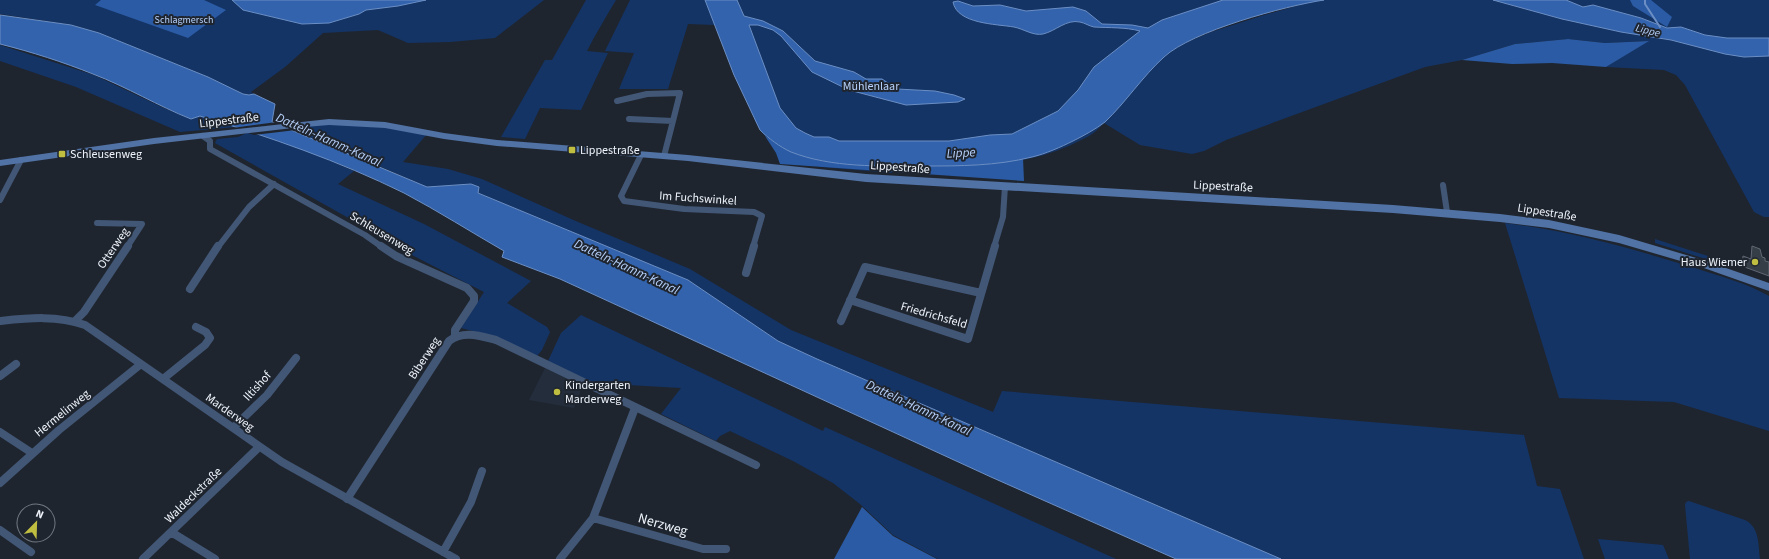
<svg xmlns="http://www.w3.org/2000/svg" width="1769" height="559" viewBox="0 0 1769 559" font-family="'Source Sans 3',sans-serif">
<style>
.built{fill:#232d3c}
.green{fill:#143466}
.forest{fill:#2b5ba4}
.water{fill:#3263ac;stroke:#6b8ec4}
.pier{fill:#1f252f}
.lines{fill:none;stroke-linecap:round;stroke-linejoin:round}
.stream{stroke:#6b8ec4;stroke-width:2}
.building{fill:#353d47;stroke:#616874}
.street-far1{stroke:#425776;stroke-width:6}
.street{stroke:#425776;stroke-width:8}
.secondary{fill:#5172a4;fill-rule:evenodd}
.poi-dot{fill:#c0be41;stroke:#1f252f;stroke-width:1.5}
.labels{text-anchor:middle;stroke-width:4;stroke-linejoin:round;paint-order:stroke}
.far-park-label{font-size:10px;fill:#b7d1fa;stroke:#1f252f}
.far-water-label{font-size:11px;font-style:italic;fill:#b6d0f9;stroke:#1f252f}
.park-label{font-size:12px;fill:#b7d1fa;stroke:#1f252f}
.street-label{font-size:12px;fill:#eff4fb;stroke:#1f252f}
.poi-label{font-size:12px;fill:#eff4fb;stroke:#1f252f;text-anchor:start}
.water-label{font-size:13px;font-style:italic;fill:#b6d0f9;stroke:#1f252f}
.near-street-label{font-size:14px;fill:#eff4fb;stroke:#1f252f}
</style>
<rect width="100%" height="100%" fill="#1f252f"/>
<path class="built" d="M545,368L583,385L574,408L529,400Z"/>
<path class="green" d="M0,0H544L495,38L450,42L408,43L378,30L323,33L285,67L251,92L254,94L249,95L243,94L208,77L99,33L72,25L0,14Z
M586,0H616C606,17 596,33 587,51L608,53L581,110L540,108L525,139L501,137L545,60H552Z
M630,0H1313L1296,3L1185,39L1164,57L1178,46L1211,32L1261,16L1310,2L1324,0H1493L1578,23L1498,0H1769V217H1764L1754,212L1685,85L1676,75L1664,70L1606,67L1648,41L1605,43L1568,39L1515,44L1462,60L1425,67L1226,140L1204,151L1192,154L1140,145L1104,123C1094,135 1085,138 1071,145C1015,170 952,167 891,169L892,173L822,167L792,161L784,155L764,135L756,123L715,25L688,24L668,89H619L634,53L605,51Z
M0,45L94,75L164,108L191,119L200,116L236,127L180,132L76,87L0,61Z
M346,123L389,126L427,134L403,162L448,169L482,179L578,222L690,269L791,330L993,412L1002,391L1524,435L1537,486L1560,489L1584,559H1281L817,359L778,341L688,280L478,193L479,187L471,184L427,187L320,140L313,139L284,127Z
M249,132L301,148L354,171L338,184L424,224L531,281L507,303L547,327L550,332L542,350L537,356L497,337L461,328L484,292L406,252L370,230L215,143L217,139L238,137Z
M1505,223C1570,231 1633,249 1695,268C1719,276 1747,283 1769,296V431L1674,402L1559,398Z
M1655,239L1714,258L1715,262L1655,243Z
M581,315L823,431L825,427L1116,559H938L893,535L860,504L833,483L793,461L730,431L720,436L716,441L661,414L681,388L593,383L548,361L561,333Z
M1689,501L1745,520C1760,528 1758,544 1760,559H1690L1685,505L1686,502Z
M1598,539L1663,545L1669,559H1605Z"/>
<path class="forest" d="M101,0H204L226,10L188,38L95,5Z
M1630,0H1651L1672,17L1667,27L1633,6Z
M1568,39L1605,43L1649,41L1606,67L1552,63L1512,64L1462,60L1515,44Z
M765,136L790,151L821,161L860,165H981L1023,158L1024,181L780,164L776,153Z
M862,507L893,536L937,559H834Z"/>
<path class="water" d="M232,0H426L398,6L366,10L359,14L329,23L302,24L243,10Z
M705,0H737L744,16L763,21L783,31L815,61L854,72L866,79H882L897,89L935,91L954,95L965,99L958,102L906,105L849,90L812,72L781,36L773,30L758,25H749L780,108L796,128L805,133L814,137H829L839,141H949L990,135L1012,134L1058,111L1078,90L1094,67L1140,31C1125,27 1110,28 1094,27C1089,26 1085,23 1080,22C1066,19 1056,31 1043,34C1033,36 1024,29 1014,27C996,24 957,24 953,2L958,1L973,6L1000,5L1026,11L1073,7L1086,11L1102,24L1132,25L1148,28L1162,20L1223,0H1324C1285,6 1192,31 1164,57C1142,77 1126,102 1105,122C1096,129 1083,136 1073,141C1061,147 1045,154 1032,157C996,166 960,166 923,166C880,166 832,168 791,152C780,147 768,138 760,130L734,75Z
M1493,0H1566L1583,7L1593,5L1641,18L1667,28L1681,27L1705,35L1727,38H1769V56L1744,57L1725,54L1671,40L1621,32L1562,19Z
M0,15L71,25L99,33L208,77L243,94L249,95L254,94L275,104L272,122L427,187L471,184L479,187L478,193L688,280L778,341L817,359L1281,559H1176L991,477L560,279L502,257L504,251C471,232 438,211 404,193C339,161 270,137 200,116L191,119C158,106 127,87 93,74C63,62 32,52 0,44Z"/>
<path class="pier" d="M277,122L296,130L254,135L232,128Z"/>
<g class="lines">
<path class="stream" d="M1645,0V4L1660,27"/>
</g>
<path class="building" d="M1752,246L1760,249L1762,257L1765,258V261L1769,262V276L1742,266L1743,256L1751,259Z"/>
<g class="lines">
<path class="street-far1" d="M617,101L647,94L680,93L673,121
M629,119L673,121L664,156
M203,136L210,141V149L365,235L382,247
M641,155L621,196L624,201L684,209L754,212L762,216L753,247
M1443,185L1447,212
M0,200L21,160
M97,223L142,224L127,247
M218,247L249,207L274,184
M994,247L1003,217L1005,186"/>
<path class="street" d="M381,246L396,256L467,288L474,296V301L455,330V337
M746,273L754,246
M190,289L218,246
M850,300L968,339L995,246
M0,321C29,318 57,315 85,325L282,462L456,559
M75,321L84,312L128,246
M841,321L865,267L981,293
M0,376L16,364
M163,379L205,345L210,338L206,332L196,327
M233,428L267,395L296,358
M0,432L32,453
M0,483L59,430L141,364
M347,499L449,341C464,330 480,336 496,340L756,465
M593,518L703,549H726
M0,530L31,552
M171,532L215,559
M443,552L471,502L482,471
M143,559L259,447
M560,559L593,518L635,408"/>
<path class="secondary" d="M329,119L385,122L444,133L497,140L688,155L866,174L1393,205L1500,214L1549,220L1619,235L1703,260L1769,283V291L1701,267L1619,243L1549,228L1500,222L1393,213L866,182L688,161L497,146L444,139L385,128L329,125L293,128L154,144L0,166V160L154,138Z"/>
</g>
<g class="poi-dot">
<rect x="568" y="146" width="8" height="8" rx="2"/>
<rect x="58" y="150" width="8" height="8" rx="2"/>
<circle cx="1755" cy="262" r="4"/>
<circle cx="557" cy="392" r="4"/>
</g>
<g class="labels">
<g class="far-park-label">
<text x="184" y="23">Schlagmersch</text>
</g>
<g class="far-water-label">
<text transform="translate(1648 30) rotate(14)" y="4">Lippe</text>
</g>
<g class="park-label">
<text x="871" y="90">Mühlenlaar</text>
</g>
<g class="street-label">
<text transform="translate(229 120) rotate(-7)" y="4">Lippestraße</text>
<text transform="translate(900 167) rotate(4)" y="4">Lippestraße</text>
<text transform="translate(1223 186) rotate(3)" y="4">Lippestraße</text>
<text transform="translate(698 198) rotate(4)" y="4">Im Fuchswinkel</text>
<text transform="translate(1547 212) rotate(9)" y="4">Lippestraße</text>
<text transform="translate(382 233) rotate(31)" y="4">Schleusenweg</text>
<text transform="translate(113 248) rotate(-56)" y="4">Otterweg</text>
<text transform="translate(934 315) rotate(16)" y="4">Friedrichsfeld</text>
<text transform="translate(424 358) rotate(-57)" y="4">Biberweg</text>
<text transform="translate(257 386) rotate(-48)" y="4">Iltishof</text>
<text transform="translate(230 412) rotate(35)" y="4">Marderweg</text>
<text transform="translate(62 413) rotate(-39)" y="4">Hermelinweg</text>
<text transform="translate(193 495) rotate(-44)" y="4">Waldeckstraße</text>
</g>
<g class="poi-label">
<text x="580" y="154">Lippestraße</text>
<text x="70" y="158">Schleusenweg</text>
<text x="1747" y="266" text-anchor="end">Haus Wiemer</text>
<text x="565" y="389">Kindergarten<tspan x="565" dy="14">Marderweg</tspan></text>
</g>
<g class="water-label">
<text transform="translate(329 139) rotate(24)" y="5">Datteln-Hamm-Kanal</text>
<text transform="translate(961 152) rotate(-3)" y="5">Lippe</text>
<text transform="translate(627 266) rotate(25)" y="5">Datteln-Hamm-Kanal</text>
<text transform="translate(919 407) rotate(25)" y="5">Datteln-Hamm-Kanal</text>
</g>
<g class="near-street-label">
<text transform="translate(663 524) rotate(16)" y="5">Nerzweg</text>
</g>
</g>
<g transform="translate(36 523) rotate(23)"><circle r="19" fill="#1f252f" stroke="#727881"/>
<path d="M0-3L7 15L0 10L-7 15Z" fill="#c0be41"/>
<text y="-6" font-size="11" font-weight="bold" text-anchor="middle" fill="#eff4fb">N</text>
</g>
</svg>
